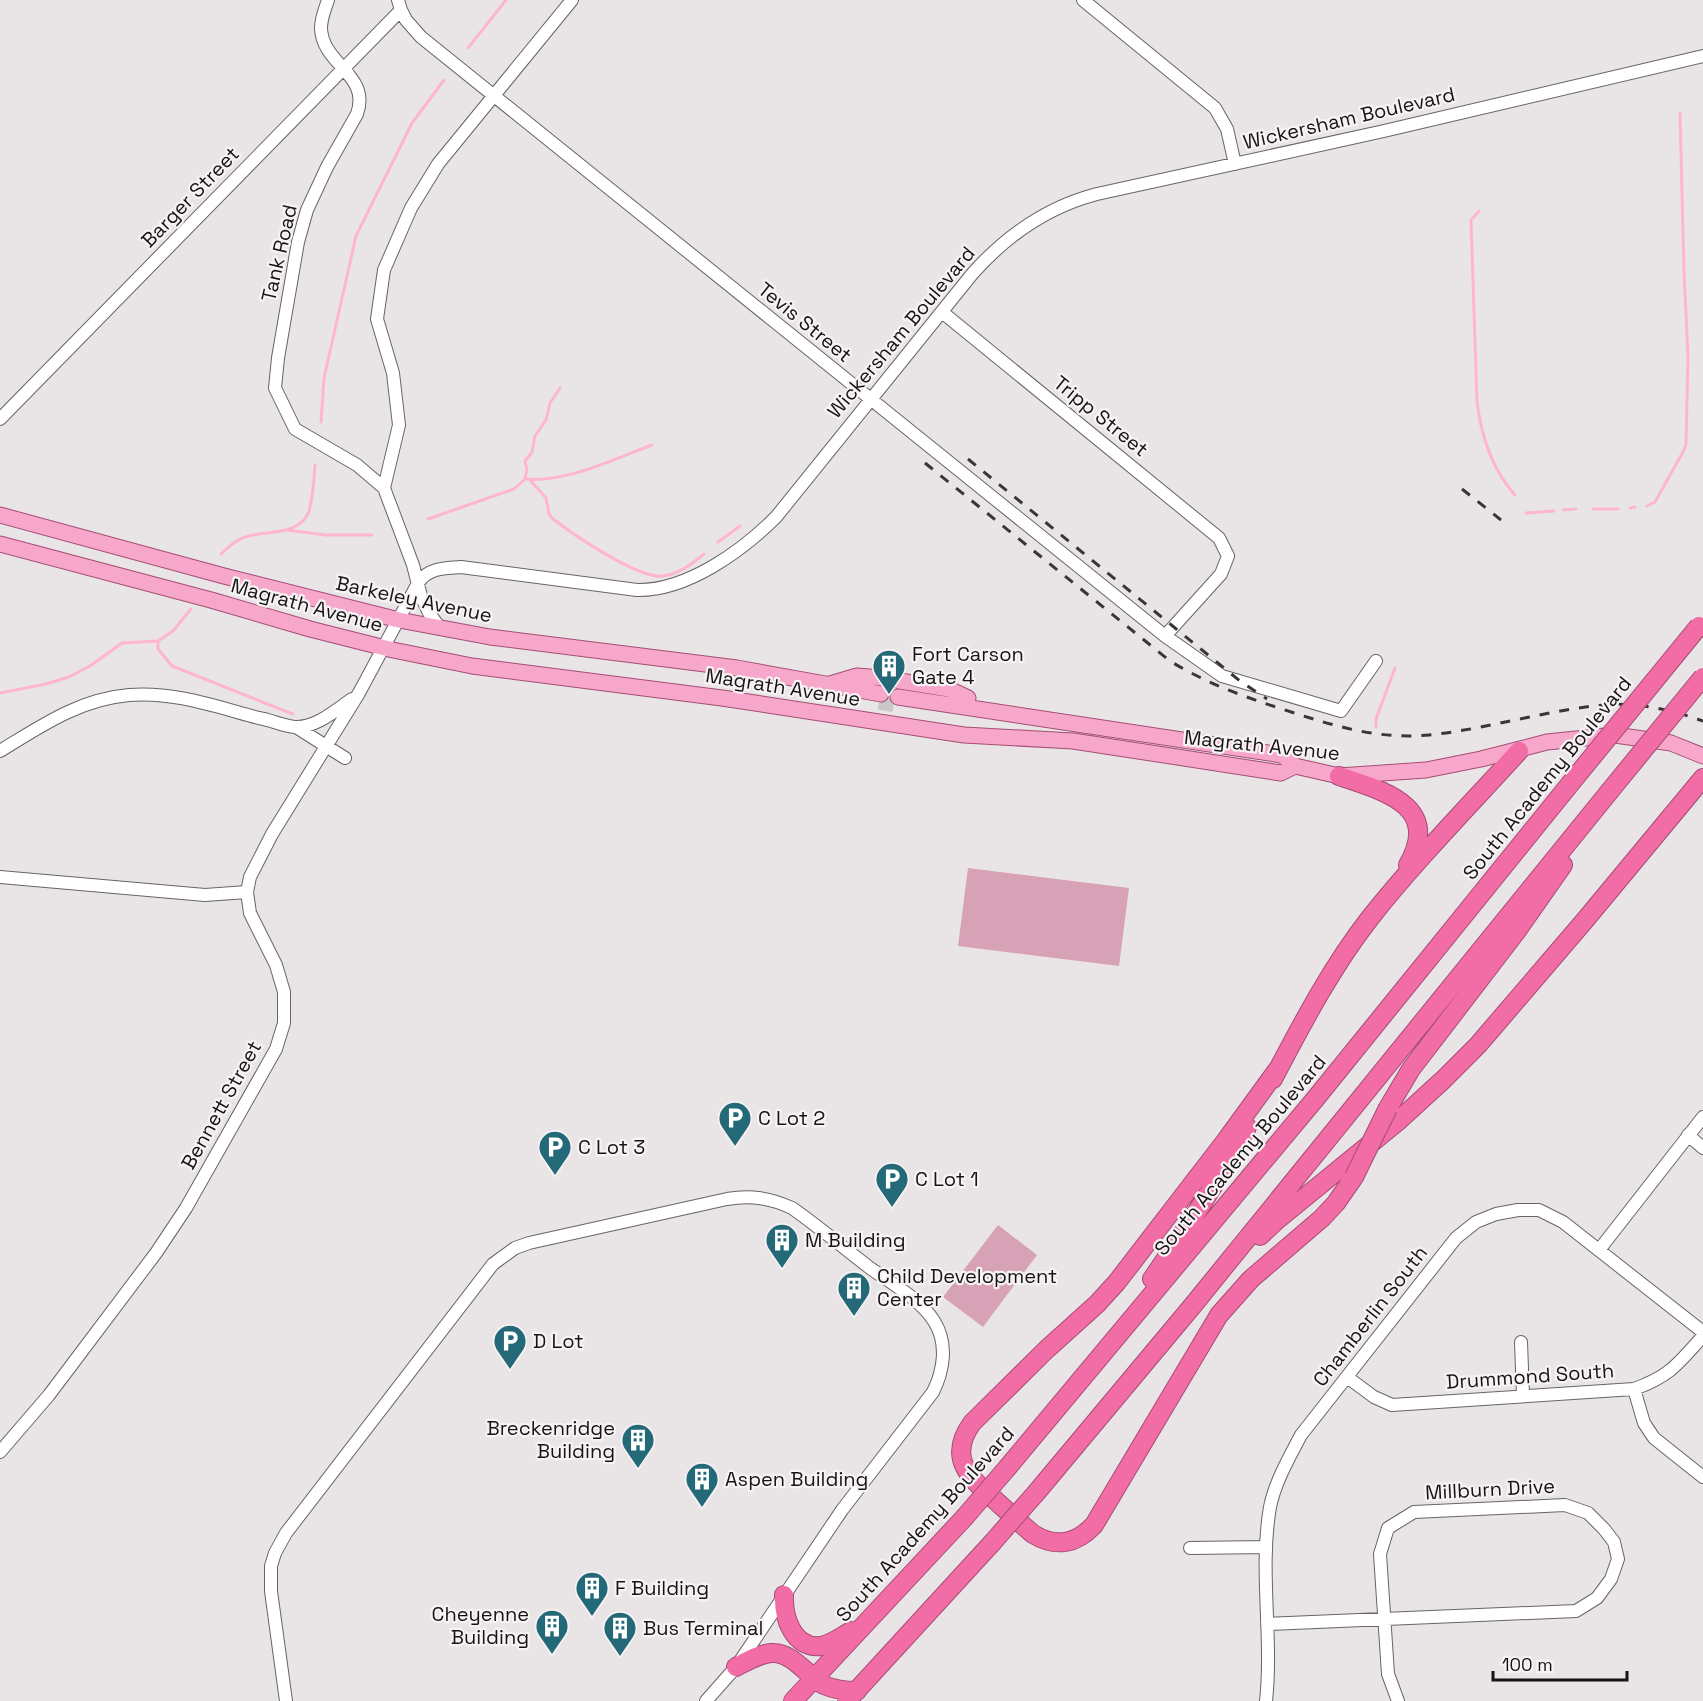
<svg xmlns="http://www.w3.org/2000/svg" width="1703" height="1701" viewBox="0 0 1703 1701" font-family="'Space Grotesk',sans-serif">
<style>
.green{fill:#d8a2b6}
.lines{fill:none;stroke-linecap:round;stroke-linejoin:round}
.stream{stroke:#feb6d0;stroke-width:3}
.major-tunnel{stroke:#c9c6c7;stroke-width:15;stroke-dasharray:15 8;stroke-linecap:butt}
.minor-casing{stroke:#686465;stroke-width:14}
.major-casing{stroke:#a54d73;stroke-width:17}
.highway-casing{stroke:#a54d73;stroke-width:20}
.minor{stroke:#fff;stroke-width:12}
.major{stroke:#f7a7ca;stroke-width:15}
.highway{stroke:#f26ca6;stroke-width:18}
.rail{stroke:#383637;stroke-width:3;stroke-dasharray:10 10;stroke-linecap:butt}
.highway-bridge-casing{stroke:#a54d73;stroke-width:20;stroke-linecap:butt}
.highway-bridge{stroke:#f26ca6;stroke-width:18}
.labels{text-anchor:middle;stroke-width:4.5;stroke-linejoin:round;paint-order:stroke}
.street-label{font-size:20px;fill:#151314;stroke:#f7f2f4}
.poi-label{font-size:20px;fill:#151314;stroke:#f7f2f4;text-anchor:start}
</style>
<rect width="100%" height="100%" fill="#e9e5e7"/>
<path class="green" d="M968,868L1129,888L1119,966L958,946Z
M998,1225L1037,1255L983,1327L943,1297Z"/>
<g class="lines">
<path class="stream" d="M468,48L506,0
M1479,211L1471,220L1477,402C1481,435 1492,469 1515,495
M321,422L324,378L356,236L412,123L444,80
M525,478L527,470L525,461L532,452L535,436L546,420L550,403L560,388
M530,480L546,498L549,514L553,519C574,535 638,579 663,576C679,574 692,564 704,554
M1647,506L1655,502L1684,450L1686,444L1688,356L1684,273L1680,113
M1630,508L1635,507
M1593,509H1618
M1563,510L1576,509
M1526,513L1554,511
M428,519L514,489L525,479C566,483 614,459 652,445
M287,530L326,535H372
M718,542L740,526
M221,554C229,546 237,539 248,536C268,531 301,535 309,511C313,496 314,480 315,465
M158,641V649L172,666L293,714
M0,693L46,684L69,677L90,666L122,643L158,641L173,631L191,609
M1376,727V719L1395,668"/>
<path class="major-tunnel" d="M882,686L899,688
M879,702L896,705"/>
<defs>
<path id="minor" d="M328,0C325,9 321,18 321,28C322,65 371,74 357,114L327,167L307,210L298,242L278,358L275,388L295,429L357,465L384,488L413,565L421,596L429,613L440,628
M1083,0L1215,108L1227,129L1235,164
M401,10L406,20L421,37L1165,636L1222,676L1341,711L1376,661
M942,312L1219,538L1228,556L1221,574L1165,636
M0,419L401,10L398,0
M384,488L399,425L393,373L377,319L384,270L411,208L438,164L572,0
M296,727L345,758
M0,751C41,726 80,699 129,695C173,691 217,707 259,718C271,720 283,726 295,727C316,728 336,710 352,699
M0,877L205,895L247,892
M1688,1135L1703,1148
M1599,1250L1703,1117
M1521,1342L1523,1396
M1347,1377L1374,1397L1392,1405L1634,1389C1670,1376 1678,1364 1703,1336
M1634,1389L1644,1423L1654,1438L1703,1477
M0,1452L49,1395L156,1253L186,1208L276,1049L284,1023V992L276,965L250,913L247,892L250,877L272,834L359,693L418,583C428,568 444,568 461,567L637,590C687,591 742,551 776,517L973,273C1007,235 1047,207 1097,194L1384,131L1703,56
M1190,1548L1266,1547
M1267,1624L1576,1611L1597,1598L1611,1579L1618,1559L1614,1542L1604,1529L1588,1513L1565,1505L1414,1512L1388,1528L1380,1554L1388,1674L1398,1701
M286,1701L271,1591V1566L275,1553L286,1533L493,1264L515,1248L529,1243L727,1199C751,1195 770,1198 792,1208C819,1227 844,1248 870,1268C891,1283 920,1299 934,1321C948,1343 944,1370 933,1392L842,1510L736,1667L706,1701
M1266,1701C1273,1637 1259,1571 1270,1507C1275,1482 1289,1458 1301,1435L1456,1238L1476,1222L1496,1214L1518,1210H1539L1563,1222L1703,1332"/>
<path id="major" d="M0,515L224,576L399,620L490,637L737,668L881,694
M0,544L211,600L310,629L393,650L472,666L722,698L964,735L1073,741L1281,773L1295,766L1339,776L1426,770L1481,759L1547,742L1615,735L1671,743L1703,756
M900,681L949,689L968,698
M830,684L857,676L883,678
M898,697L1282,755L1295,766"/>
<path id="highway" d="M1339,776C1383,791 1442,805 1408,865
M1278,1069L1227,1139L1117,1282L1097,1304L1047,1349L972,1423C947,1458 969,1477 995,1500C1008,1512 1020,1523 1033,1534C1056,1548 1076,1544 1094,1525L1219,1315L1251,1279L1322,1218L1336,1203L1354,1177
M1273,1079C1302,1024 1331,968 1370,918C1416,860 1469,806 1519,751
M1388,1108L1411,1069L1516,932L1563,865
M1260,1236L1277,1220L1397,1122L1443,1080L1478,1045L1586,919L1703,778
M1152,1279C1186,1230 1219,1180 1247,1127
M1008,1467L1316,1098L1570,784
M1036,1493L1194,1304L1609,792
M784,1595C783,1617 793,1649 821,1646C832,1644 842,1636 851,1631
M736,1667C747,1661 759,1654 772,1653C793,1652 807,1676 824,1685C835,1690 845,1691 857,1691
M793,1701L964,1518
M847,1701L992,1543"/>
</defs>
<use href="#minor" class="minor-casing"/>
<use href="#major" class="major-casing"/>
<use href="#highway" class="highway-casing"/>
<use href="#minor" class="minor"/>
<use href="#major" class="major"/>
<use href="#highway" class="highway"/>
<path class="rail" d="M968,459L1240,681L1267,699
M925,463L1170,661C1206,683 1242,696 1282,709C1331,725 1377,740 1429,735C1488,729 1546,710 1604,705C1638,702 1672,710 1703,721
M1462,489L1501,520"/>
<defs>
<path id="highway-bridge" d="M1570,784L1699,626
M1609,792L1703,677
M1354,1177L1388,1108
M964,1518L1008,1467
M992,1543L1036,1493"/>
</defs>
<use href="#highway-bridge" class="highway-bridge-casing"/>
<use href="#highway-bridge" class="highway-bridge"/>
</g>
<defs>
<symbol id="building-pin" viewBox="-11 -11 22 30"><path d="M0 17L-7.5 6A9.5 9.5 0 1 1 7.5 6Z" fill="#236978" stroke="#f7f2f4"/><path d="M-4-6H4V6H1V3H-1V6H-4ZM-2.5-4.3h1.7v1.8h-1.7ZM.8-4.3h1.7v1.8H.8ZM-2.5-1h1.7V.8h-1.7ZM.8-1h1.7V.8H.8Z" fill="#fff"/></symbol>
<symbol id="parking-pin" viewBox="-11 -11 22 30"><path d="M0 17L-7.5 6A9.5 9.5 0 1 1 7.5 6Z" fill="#236978" stroke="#f7f2f4"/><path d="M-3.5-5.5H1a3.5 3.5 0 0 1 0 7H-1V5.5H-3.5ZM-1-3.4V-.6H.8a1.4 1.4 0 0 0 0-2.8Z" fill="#fff"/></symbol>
</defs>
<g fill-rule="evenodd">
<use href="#building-pin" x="870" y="647" width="38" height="52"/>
<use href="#parking-pin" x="716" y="1099" width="38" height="52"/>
<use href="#parking-pin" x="536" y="1128" width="38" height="52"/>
<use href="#parking-pin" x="873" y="1160" width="38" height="52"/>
<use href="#building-pin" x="763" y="1221" width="38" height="52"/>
<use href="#building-pin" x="835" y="1269" width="38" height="52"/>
<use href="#parking-pin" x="491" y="1322" width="38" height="52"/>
<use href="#building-pin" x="619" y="1421" width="38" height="52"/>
<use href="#building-pin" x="683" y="1460" width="38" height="52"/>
<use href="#building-pin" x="573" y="1569" width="38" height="52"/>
<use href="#building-pin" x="533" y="1607" width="38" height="52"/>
<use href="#building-pin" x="601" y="1609" width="38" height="52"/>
</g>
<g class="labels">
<g class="street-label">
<text transform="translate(1349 118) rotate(-13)" y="7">Wickersham Boulevard</text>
<text transform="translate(190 197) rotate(-46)" y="7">Barger Street</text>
<text transform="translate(279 253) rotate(-77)" y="7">Tank Road</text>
<text transform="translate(805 322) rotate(39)" y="7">Tevis Street</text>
<text transform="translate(901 332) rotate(-50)" y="7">Wickersham Boulevard</text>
<text transform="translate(1101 416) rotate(39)" y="7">Tripp Street</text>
<text transform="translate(414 599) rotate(12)" y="7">Barkeley Avenue</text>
<text transform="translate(307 605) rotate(15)" y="7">Magrath Avenue</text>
<text transform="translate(783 687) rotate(9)" y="7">Magrath Avenue</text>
<text transform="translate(1262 745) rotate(6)" y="7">Magrath Avenue</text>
<text transform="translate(1547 778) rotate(-51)" y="7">South Academy Boulevard</text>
<text transform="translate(221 1105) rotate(-61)" y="7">Bennett Street</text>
<text transform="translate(1240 1155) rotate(-50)" y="7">South Academy Boulevard</text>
<text transform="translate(1370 1316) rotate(-52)" y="7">Chamberlin South</text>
<text transform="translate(1530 1376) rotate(-4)" y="7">Drummond South</text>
<text transform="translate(1490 1489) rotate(-3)" y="7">Millburn Drive</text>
<text transform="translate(925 1524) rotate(-48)" y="7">South Academy Boulevard</text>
</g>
<g class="poi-label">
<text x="912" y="661">Fort Carson<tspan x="912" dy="23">Gate 4</tspan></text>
<text x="758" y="1125">C Lot 2</text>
<text x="578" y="1154">C Lot 3</text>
<text x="915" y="1186">C Lot 1</text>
<text x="805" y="1247">M Building</text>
<text x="877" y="1283">Child Development<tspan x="877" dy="23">Center</tspan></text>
<text x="533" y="1348">D Lot</text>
<text x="615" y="1435" text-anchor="end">Breckenridge<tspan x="615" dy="23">Building</tspan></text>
<text x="725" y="1486">Aspen Building</text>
<text x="615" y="1595">F Building</text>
<text x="529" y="1621" text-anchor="end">Cheyenne<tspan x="529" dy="23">Building</tspan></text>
<text x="643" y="1635">Bus Terminal</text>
</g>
</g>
<path d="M1493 1671v9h134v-9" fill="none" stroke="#151314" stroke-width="3"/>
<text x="1502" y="1671" font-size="18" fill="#151314" stroke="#f7f2f4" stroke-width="4.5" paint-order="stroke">100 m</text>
</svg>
